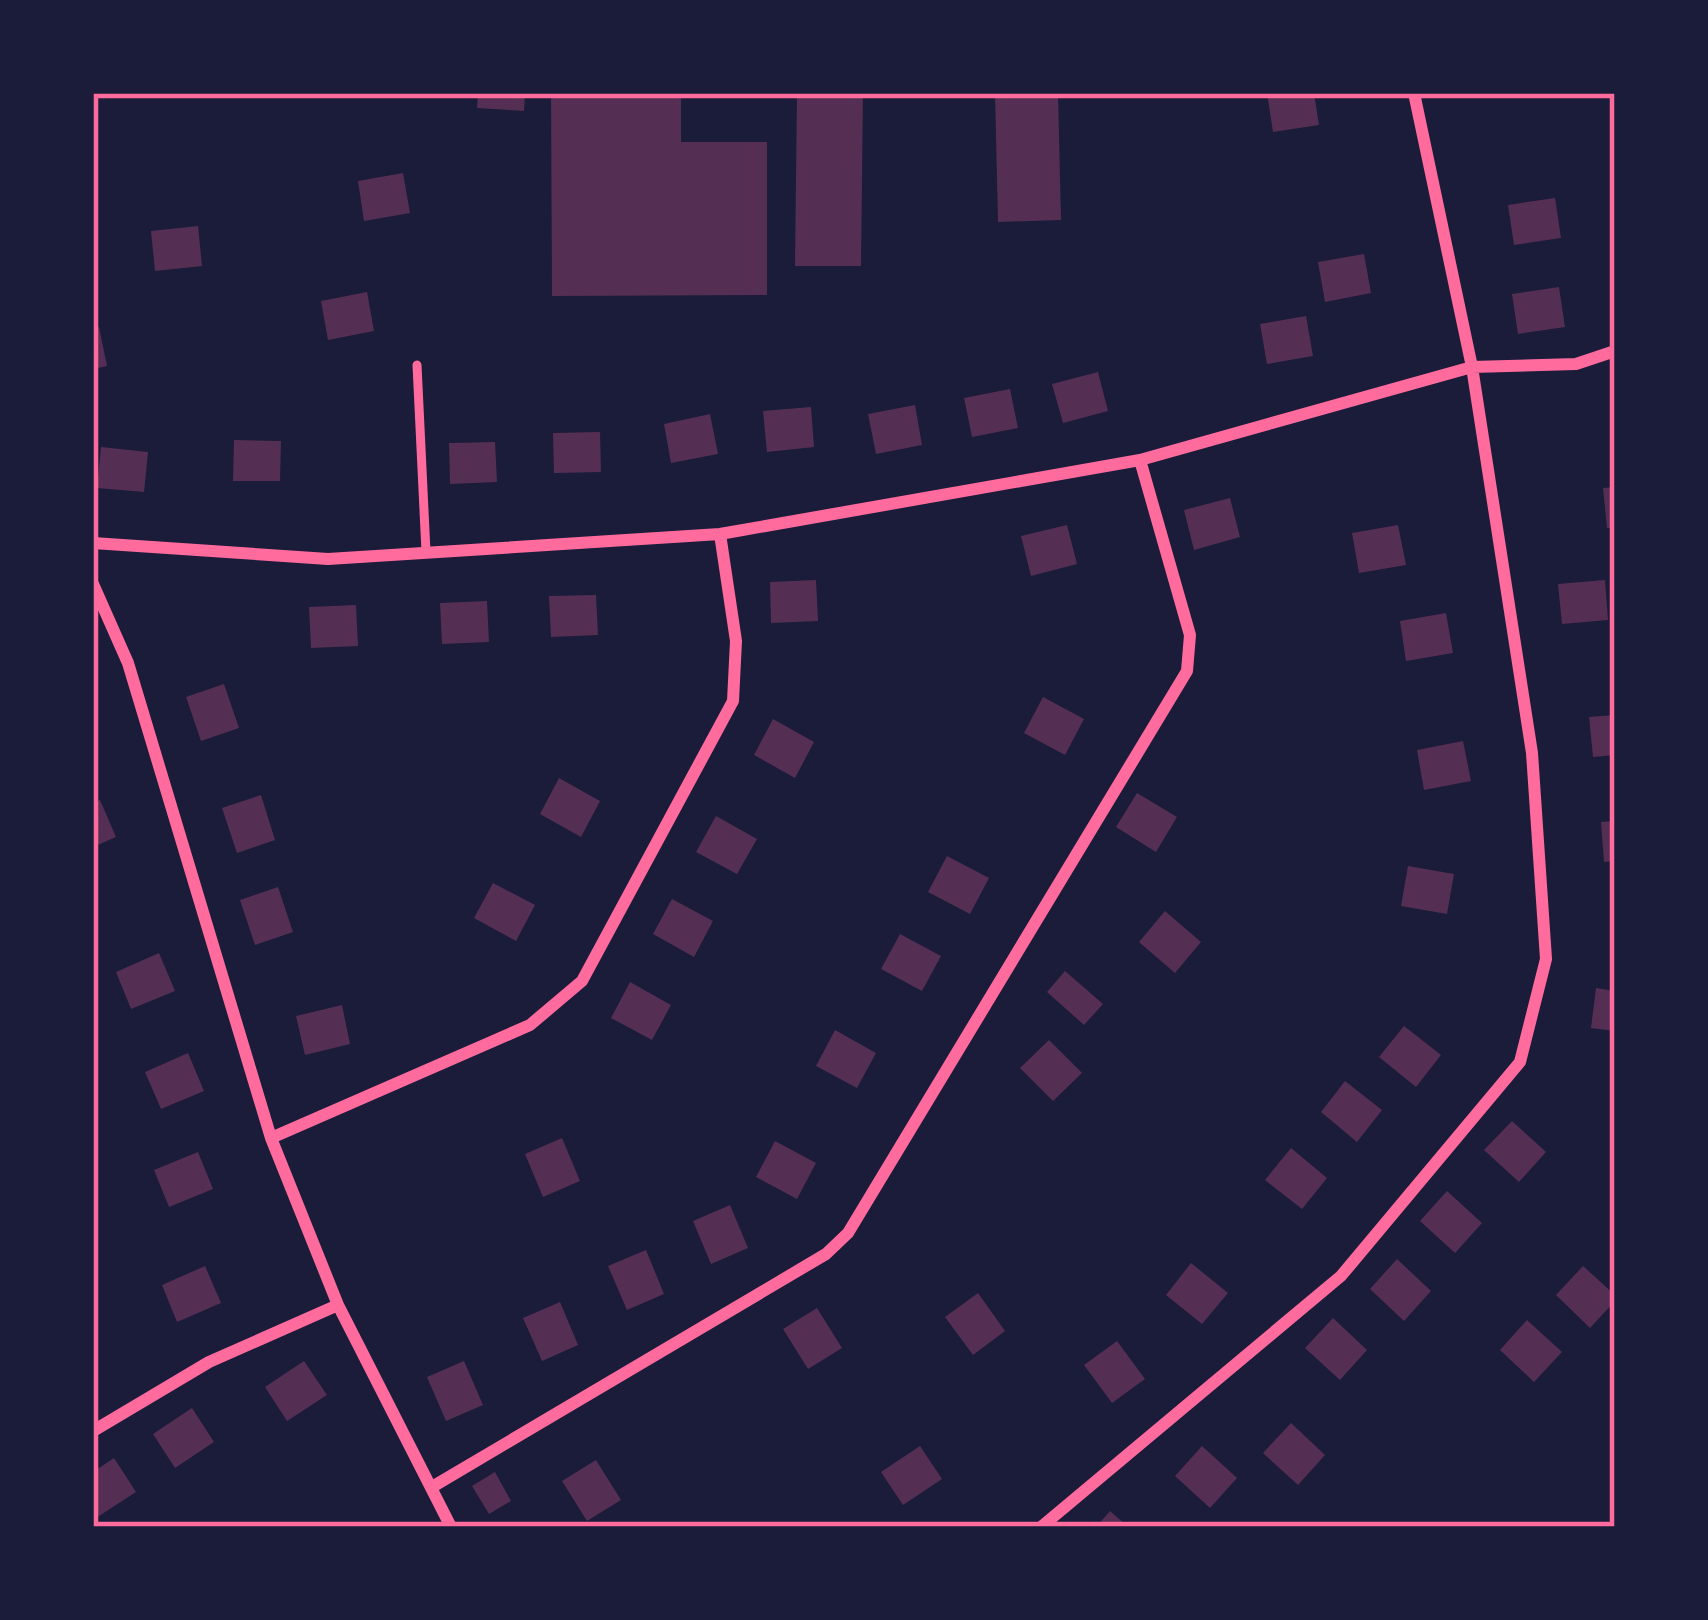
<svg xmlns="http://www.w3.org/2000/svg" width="1708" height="1620" viewBox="0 0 1708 1620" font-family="Montserrat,sans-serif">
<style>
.building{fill:#542f53}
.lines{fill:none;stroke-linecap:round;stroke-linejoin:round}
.service{stroke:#ff6b9d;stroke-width:9}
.minor{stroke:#ff6b9d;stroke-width:12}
.neatline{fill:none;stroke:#ff6b9d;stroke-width:4.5}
</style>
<rect width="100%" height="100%" fill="#1b1b3a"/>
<path class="building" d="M478,93H525L524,111L477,108Z
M551,93H681V142H767V295L552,296Z
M797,93H863L861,266H795Z
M995,93H1058L1061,220L998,222Z
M1267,93H1314L1319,125L1273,132Z
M403,173L410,213L364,221L358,181Z
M1555,198L1561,238L1514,245L1508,205Z
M198,226L202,266L155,271L151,231Z
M1364,254L1371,293L1325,302L1318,262Z
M1559,287L1565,327L1518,334L1512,294Z
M367,292L374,331L328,340L321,301Z
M1306,316L1313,356L1267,364L1260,324Z
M99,327L107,366L93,369V328Z
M1098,372L1108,411L1063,423L1052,384Z
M1010,389L1018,428L972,437L964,398Z
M915,405L922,445L876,454L868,414Z
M811,407L814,447L767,452L763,411Z
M710,414L718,454L671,463L664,424Z
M600,432L601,472L554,473L553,433Z
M234,440L281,441L280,481H233Z
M495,442L497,482L450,484L449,443Z
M101,447L148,452L144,492L97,488Z
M1615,487V528H1607L1603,488Z
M1230,498L1240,537L1194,550L1184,510Z
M1067,525L1077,564L1031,576L1021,536Z
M1398,525L1406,565L1359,573L1352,533Z
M816,580L818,621L771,623L770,582Z
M1605,580L1608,620L1562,624L1558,584Z
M596,595L598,635L551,637L549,596Z
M487,601L489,642L442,644L440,603Z
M356,605L358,646L311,648L309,607Z
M1446,613L1453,653L1406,661L1400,621Z
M224,684L239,728L201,741L186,697Z
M1043,697L1084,719L1065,755L1024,733Z
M1615,715V755L1593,757L1589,717Z
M773,719L814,742L795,778L754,755Z
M1463,741L1471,781L1424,790L1417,750Z
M559,778L600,801L581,837L540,814Z
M1137,793L1177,817L1156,852L1116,827Z
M261,795L275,840L237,853L222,808Z
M100,800L116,837L93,847V803Z
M716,816L757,839L737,874L696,852Z
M1615,821V861L1604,862L1601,822Z
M947,856L989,878L970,914L928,892Z
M1408,866L1454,874L1447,914L1401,906Z
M493,883L535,905L516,941L474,918Z
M278,887L293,932L255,945L240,900Z
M672,899L713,921L694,957L653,934Z
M1165,911L1201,942L1175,973L1139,942Z
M900,934L941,956L922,991L881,969Z
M159,953L175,991L131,1009L116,972Z
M1065,971L1103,1004L1084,1025L1047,992Z
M630,982L671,1005L652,1040L611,1018Z
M1596,988L1615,991V1031L1591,1028Z
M342,1005L350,1044L305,1055L296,1016Z
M1404,1026L1441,1055L1416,1087L1379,1057Z
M835,1030L876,1053L857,1088L816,1066Z
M1049,1040L1082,1073L1053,1101L1020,1068Z
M188,1053L204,1091L161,1109L145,1072Z
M1345,1081L1382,1110L1357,1142L1321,1112Z
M1512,1121L1546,1152L1519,1182L1484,1150Z
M562,1138L580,1181L543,1197L525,1154Z
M775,1141L816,1163L797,1199L756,1177Z
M1291,1148L1327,1178L1302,1209L1265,1180Z
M198,1152L213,1189L169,1207L154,1170Z
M1447,1191L1482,1223L1455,1253L1420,1221Z
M730,1205L748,1248L711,1264L693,1221Z
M646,1250L664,1294L627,1310L608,1266Z
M1397,1259L1431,1291L1404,1321L1370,1289Z
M1191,1263L1228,1293L1202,1324L1166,1295Z
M205,1266L221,1303L177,1322L162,1285Z
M1583,1266L1615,1295V1301L1590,1328L1556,1295Z
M978,1293L1005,1331L973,1355L945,1317Z
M560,1302L578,1345L542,1361L523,1318Z
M817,1308L842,1348L808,1369L783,1329Z
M1333,1318L1367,1350L1340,1380L1305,1348Z
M1527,1320L1562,1352L1534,1382L1500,1350Z
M1117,1341L1145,1379L1112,1403L1084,1365Z
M304,1361L327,1395L287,1421L265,1387Z
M464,1361L483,1405L446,1421L427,1377Z
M192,1408L214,1442L175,1468L153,1434Z
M1291,1423L1325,1455L1298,1485L1263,1453Z
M920,1446L942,1479L903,1505L881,1472Z
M1202,1446L1237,1478L1210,1508L1175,1476Z
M114,1458L136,1492L96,1518L93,1513V1472Z
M596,1460L621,1500L587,1521L562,1481Z
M495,1472L511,1501L489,1514L472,1486Z
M1110,1511L1128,1527H1096Z"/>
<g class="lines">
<path class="service" d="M417,365L426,552"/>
<path class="minor" d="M93,543L328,559L720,534L1140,460L1472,367L1576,364L1615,351
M93,584L128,663L271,1138L338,1305L451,1527
M271,1138L530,1025L582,981L733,701L736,641L720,534
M93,1431L209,1362L338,1305
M432,1487L826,1254L848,1233L1187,671L1190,635L1140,460
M1041,1527L1341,1276L1520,1062L1546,959L1532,753L1472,367L1414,93"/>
</g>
<rect width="1708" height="1620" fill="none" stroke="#1b1b3a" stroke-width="192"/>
<rect x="96" y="96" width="1516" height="1428" class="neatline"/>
</svg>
